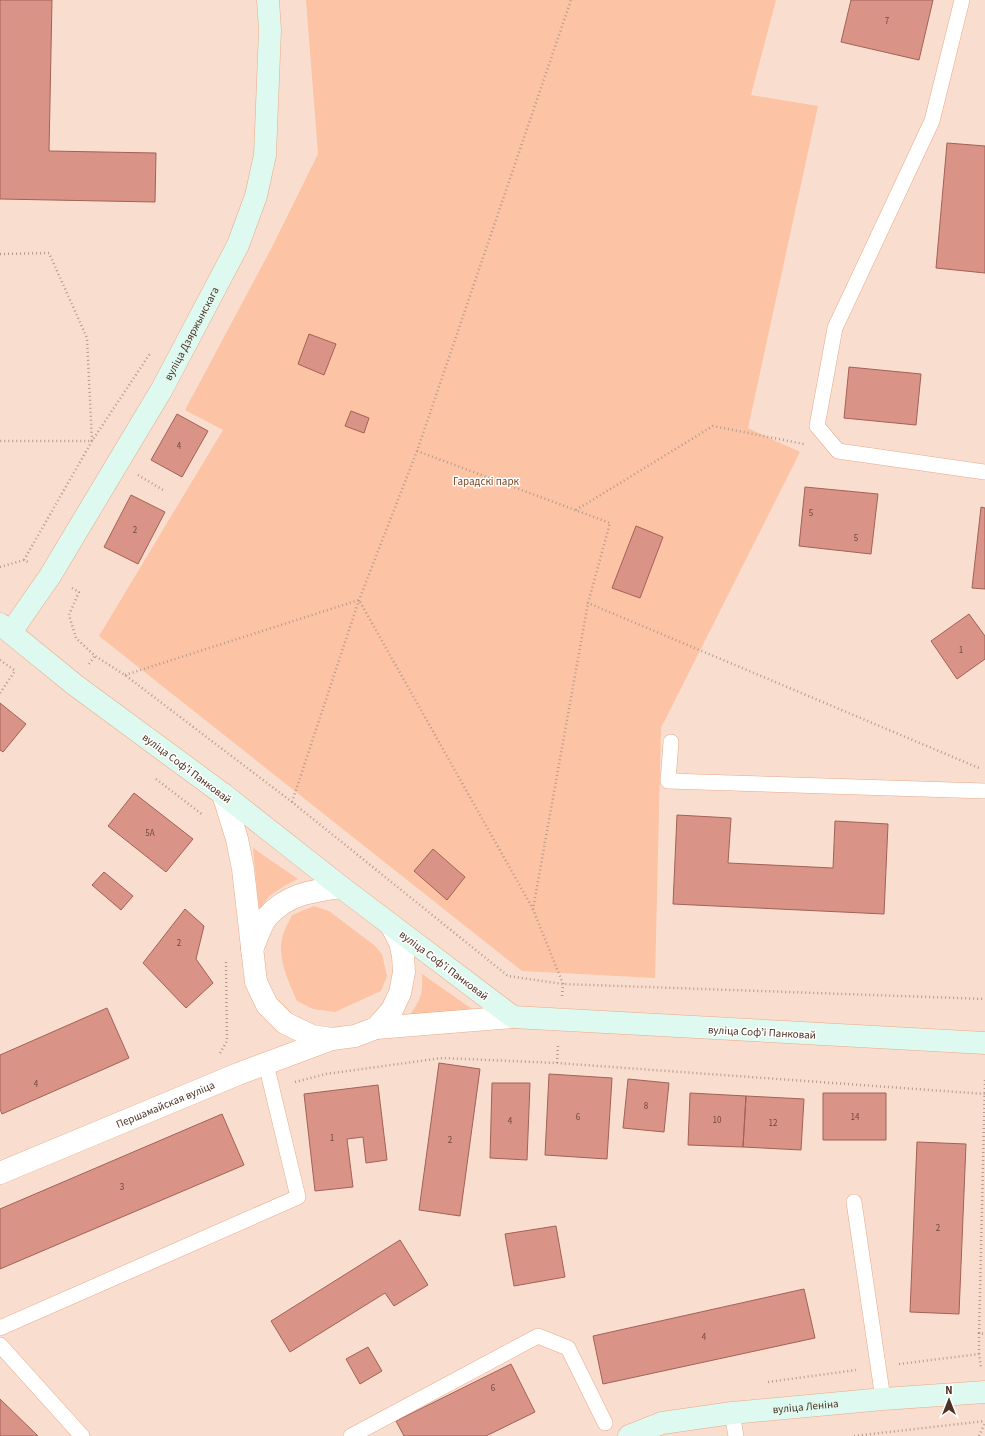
<svg xmlns="http://www.w3.org/2000/svg" width="985" height="1436" viewBox="0 0 985 1436" font-family="'Source Sans 3',sans-serif">
<style>
.green{fill:#fcc3a4}
.building{fill:#da9387;stroke:#a36156}
.lines{fill:none;stroke-linecap:round;stroke-linejoin:round}
.service-casing{stroke:#e8a986;stroke-width:16}
.minor-casing{stroke:#e8a986;stroke-width:23}
.secondary-casing{stroke:#e8a986;stroke-width:23}
.path{stroke:#b49a8c;stroke-width:2.5;stroke-dasharray:1 3;stroke-linecap:butt}
.service{stroke:#fff;stroke-width:15}
.minor{stroke:#fff;stroke-width:22}
.secondary{stroke:#def9f0;stroke-width:22}
.labels{text-anchor:middle;stroke-width:3;stroke-linejoin:round;paint-order:stroke}
.number-label{font-size:9px;fill:#704a3d}
.street-label{font-size:11px;fill:#4c3224;stroke:#fff}
.park-label{font-size:11px;fill:#7f4521;stroke:#fff}
</style>
<rect width="100%" height="100%" fill="#f9ded0"/>
<path class="green" d="M306,0H776L751,95L818,106L748,428L800,452L661,728L655,978L522,971L99,636L223,430L185,410L273,245L318,154Z
M253,848L298,879L286,885L269,896L259,911Z
M314,906L329,911L374,945L382,954L387,976L381,991L335,1012L313,1009L297,1001C288,980 275,955 284,932C286,926 290,920 292,915Z
M422,974L475,1011L410,1015C421,999 423,994 422,974Z"/>
<path class="building" d="M0,0H52L49,151L156,153L155,202L0,199Z
M851,0H933L919,60L841,42Z
M947,143L985,146V273L936,268Z
M309,334L336,344L324,375L298,364Z
M849,367L921,374L916,425L844,418Z
M351,411L369,418L364,433L345,426Z
M177,414L208,431L182,477L151,460Z
M805,487L878,494L871,554L799,546Z
M131,495L165,512L138,564L104,547Z
M981,507L985,508V589L972,588Z
M636,526L663,537L640,598L612,588Z
M969,614L985,636V659L957,679L931,641Z
M0,703L26,724L3,752L0,750Z
M134,793L193,839L166,872L108,826Z
M677,815L731,818L728,863L833,868L835,821L888,824L884,914L673,904Z
M433,849L465,877L447,900L414,871Z
M104,872L133,896L121,910L92,885Z
M185,909L204,926L196,959L213,983L186,1008L143,963Z
M107,1008L129,1058L2,1114L0,1109V1055Z
M439,1063L480,1069L460,1216L419,1210Z
M549,1074L612,1078L607,1159L545,1155Z
M628,1079L669,1083L664,1132L623,1128Z
M492,1083H530L527,1160L490,1158Z
M378,1085L387,1160L366,1163L363,1137L347,1139L353,1187L315,1191L304,1094Z
M690,1093L746,1096L743,1147L688,1145Z
M823,1093H886V1140H823Z
M746,1096L804,1099L801,1150L743,1147Z
M222,1114L244,1165L0,1269V1209Z
M917,1142L966,1144L959,1314L910,1312Z
M556,1226L565,1277L514,1286L505,1234Z
M400,1240L428,1285L394,1306L385,1293L290,1352L271,1321Z
M804,1289L815,1338L603,1384L593,1336Z
M368,1347L382,1371L360,1384L346,1359Z
M511,1364L535,1412L486,1436H404L396,1421Z
M0,1399L38,1436H0Z"/>
<g class="lines">
<defs>
<path id="service" d="M962,0L932,121L835,328L817,426L838,451L985,472
M671,742L668,781L985,791
M854,1202L883,1399
M0,1328L298,1197L266,1064
M0,1345L82,1436
M732,1413L736,1436
M351,1436L538,1336L568,1348L605,1423"/>
<g id="minor">
<path d="M223,794L237,839L243,869L256,982L267,1005L285,1023L312,1036L332,1039L355,1036L376,1028L392,1010L400,993L404,972L403,956L400,942L391,925"/>
<path d="M252,949C257,939 260,926 267,917C287,894 312,891 341,887"/>
<path d="M376,1028L513,1017"/>
<path id="s1" d="M0,1173L238,1074L332,1039"/>
</g>
<g id="secondary">
<path d="M0,624L75,685L223,794L341,887L513,1017L985,1043"/>
<path id="s2" d="M11,632L50,576L162,389L238,245L256,196L265,155L270,30L268,0"/>
<path id="s3" d="M629,1436L662,1423L732,1413L883,1399L985,1392"/>
</g>
</defs>
<use href="#service" class="service-casing"/>
<use href="#minor" class="minor-casing"/>
<use href="#secondary" class="secondary-casing"/>
<path class="path" d="M0,254L49,253L87,338L92,441H0
M417,451L610,523L588,603L979,768
M138,475L163,490
M576,510L713,426L804,444
M24,560L92,441L151,352
M0,567L24,560L28,562
M72,588L79,592L69,615L76,638L95,656L125,675L292,802L508,976L563,984L985,999
M0,660L14,670
M89,664L95,656
M125,675L359,600L533,909
M0,693L15,671
M156,779L203,815
M292,802L359,600L417,451L571,0
M562,996L563,984L533,909L588,603
M220,1053L227,1041L226,962
M557,1063L558,1045
M295,1082L326,1074L442,1058L557,1063L985,1094
M979,1333L985,1080
M979,1354V1333L985,1334
M899,1364L979,1354L981,1367
M768,1382L856,1370
M854,1436L985,1421
M979,1436L985,1423"/>
<use href="#service" class="service"/>
<use href="#minor" class="minor"/>
<use href="#secondary" class="secondary"/>
</g>
<g class="labels">
<g class="number-label">
<text x="887" y="24">7</text>
<text x="179" y="449">4</text>
<text x="811" y="516">5</text>
<text x="135" y="533">2</text>
<text x="856" y="541">5</text>
<text x="961" y="653">1</text>
<text x="150" y="836">5А</text>
<text x="179" y="946">2</text>
<text x="36" y="1087">4</text>
<text x="646" y="1109">8</text>
<text x="578" y="1120">6</text>
<text x="855" y="1120">14</text>
<text x="717" y="1123">10</text>
<text x="510" y="1124">4</text>
<text x="773" y="1126">12</text>
<text x="332" y="1141">1</text>
<text x="450" y="1143">2</text>
<text x="122" y="1190">3</text>
<text x="938" y="1231">2</text>
<text x="704" y="1340">4</text>
<text x="493" y="1391">6</text>
</g>
<g class="street-label">
<text dy="4" stroke="none"><textPath href="#s2" startOffset="349">вуліца Дзяржынскага</textPath></text>
<text transform="translate(187 768) rotate(37)" y="4">вуліца Софʼі Панковай</text>
<text transform="translate(444 965) rotate(37)" y="4">вуліца Софʼі Панковай</text>
<text transform="translate(762 1032) rotate(3)" y="4">вуліца Софʼі Панковай</text>
<text dy="4" stroke="none"><textPath href="#s1" startOffset="179">Першамайская вуліца</textPath></text>
<text dy="4" stroke="none"><textPath href="#s3" startOffset="180">вуліца Леніна</textPath></text>
</g>
<g class="park-label">
<text x="486" y="485">Гарадскі парк</text>
</g>
</g>
<g transform="translate(949 1400)" stroke="#ffffff" stroke-width="3" paint-order="stroke">
<path d="M0-3L7 15L0 10L-7 15Z" fill="#4c3224"/>
<text y="-6" font-size="11" font-weight="bold" text-anchor="middle" fill="#4c3224">N</text>
</g>
</svg>
